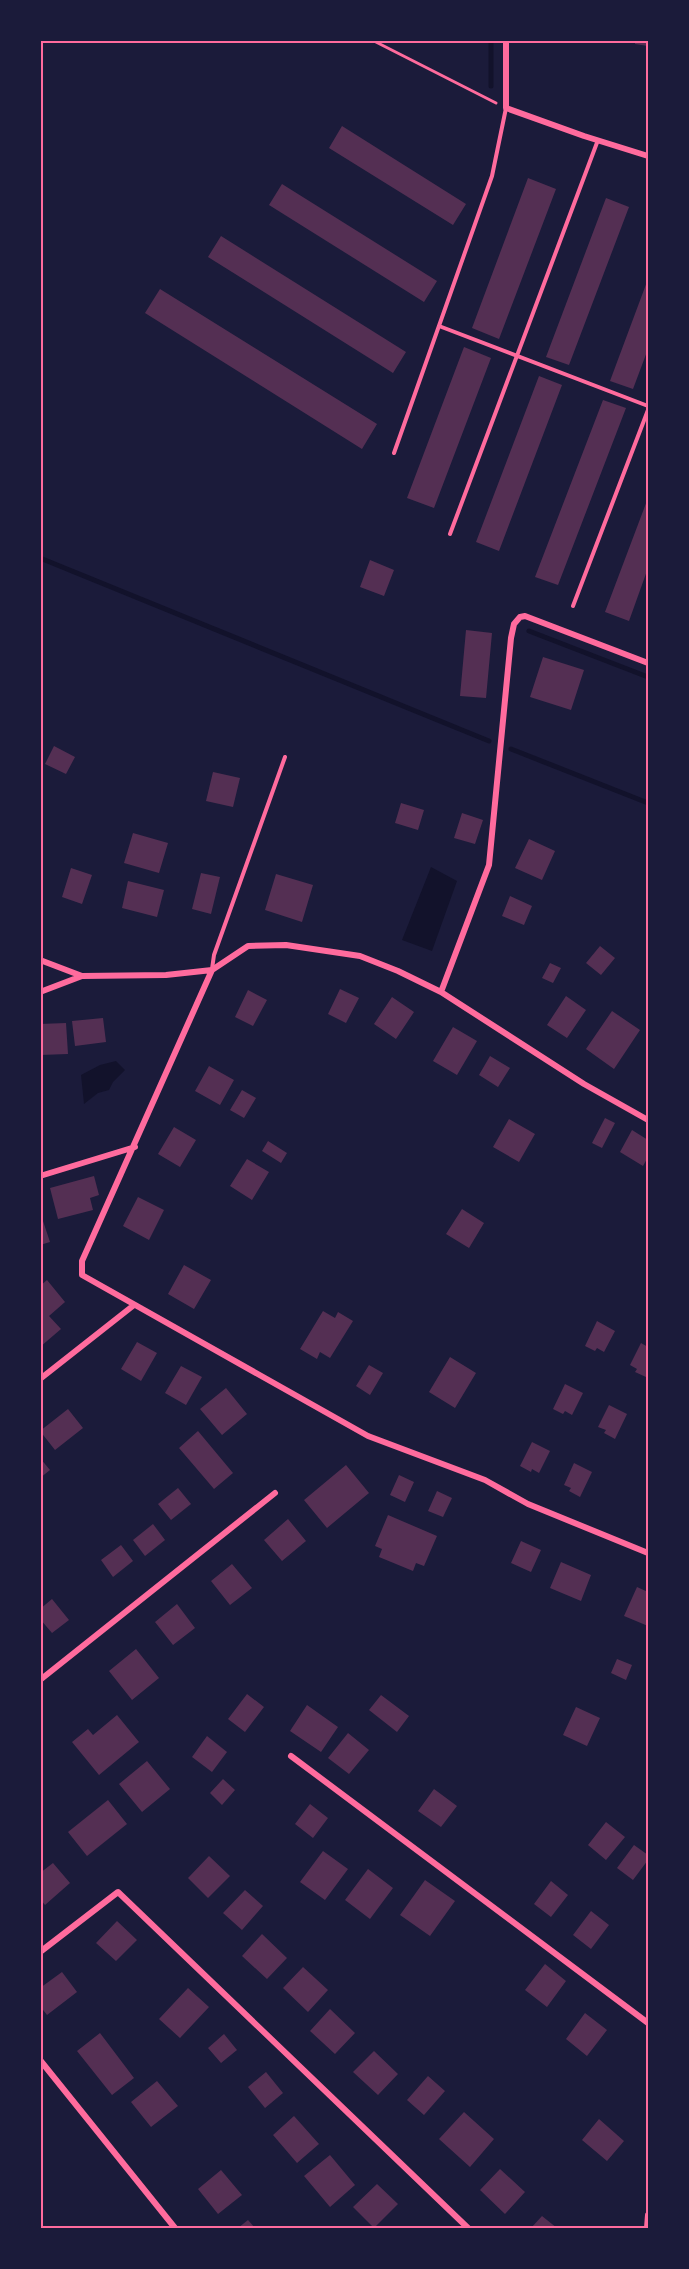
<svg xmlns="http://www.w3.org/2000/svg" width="689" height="2269" viewBox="0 0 689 2269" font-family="'Sofia Sans Condensed',sans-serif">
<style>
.water{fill:#12122b}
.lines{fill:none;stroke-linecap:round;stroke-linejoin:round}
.stream{stroke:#12122b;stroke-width:5}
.building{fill:#542f53}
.path{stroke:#ff6b9d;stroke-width:3}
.service{stroke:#ff6b9d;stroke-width:4}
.minor{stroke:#ff6b9d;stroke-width:6}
.neatline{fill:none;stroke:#ff6b9d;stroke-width:2}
</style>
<rect width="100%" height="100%" fill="#1b1b3a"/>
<path class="water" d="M431,867L457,881L432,951L402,940Z
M116,1061L125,1070L113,1082L109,1090L98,1093L84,1104L81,1075L100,1065Z"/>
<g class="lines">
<path class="stream" d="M491,40V86
M40,558L489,741
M529,631L648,677
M511,749L648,803"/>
</g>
<path class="building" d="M635,40H648V46L635,44Z
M342,126L466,204L453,225L329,148Z
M528,178L556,189L499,339L472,328Z
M282,184L437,281L424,302L269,205Z
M606,198L629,207L569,365L546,357Z
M221,236L406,352L393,373L208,257Z
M648,279V349L633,389L610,381Z
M160,289L377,424L362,449L145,313Z
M464,347L491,358L434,508L407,498Z
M539,376L562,385L499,551L476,542Z
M603,400L626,408L558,585L535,577Z
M648,498V568L629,621L605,612Z
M370,560L394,570L384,596L360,587Z
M466,630L492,633L486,698L460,696Z
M543,657L584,670L571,710L530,697Z
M54,746L75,757L66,774L45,764Z
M213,772L240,778L233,807L206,801Z
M401,803L424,810L418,830L395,823Z
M462,813L483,820L475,844L454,838Z
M133,833L168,843L159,873L124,863Z
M529,839L555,851L542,880L515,868Z
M71,868L92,875L82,904L62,897Z
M201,873L220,877L211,914L192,909Z
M276,874L313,885L302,922L265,910Z
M128,881L164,890L157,917L122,908Z
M510,896L532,906L524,925L502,916Z
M600,946L615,958L601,975L586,963Z
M550,963L561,968L553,983L542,978Z
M340,989L359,998L346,1023L328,1014Z
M248,990L267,1000L253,1026L235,1017Z
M566,996L586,1010L567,1038L547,1025Z
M392,997L414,1012L396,1039L374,1024Z
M612,1011L640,1030L614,1069L586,1049Z
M103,1018L106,1042L75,1046L72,1021Z
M66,1023L68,1054L40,1055V1024Z
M453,1027L477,1041L457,1075L433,1061Z
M490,1056L510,1068L498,1087L479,1075Z
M209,1066L234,1080L220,1105L195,1091Z
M242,1090L256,1098L244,1118L230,1110Z
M605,1118L615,1123L602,1148L592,1143Z
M509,1119L535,1134L519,1162L493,1147Z
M174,1127L196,1140L180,1167L158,1154Z
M632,1130L648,1140V1157L643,1166L620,1152Z
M268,1141L287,1153L281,1163L262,1151Z
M247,1159L269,1172L252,1200L230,1186Z
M94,1176L99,1195L90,1198L93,1210L58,1219L50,1188Z
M138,1197L164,1210L149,1240L123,1226Z
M462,1209L484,1223L469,1248L446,1234Z
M40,1212L50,1242L40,1245Z
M184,1265L211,1280L194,1309L168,1294Z
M47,1280L65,1302L49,1316L61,1329L40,1347V1286Z
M323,1311L335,1318L338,1312L353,1321L330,1358L320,1352L317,1359L300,1349Z
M597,1321L615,1331L604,1352L597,1348L595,1351L585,1346Z
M137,1342L157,1353L141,1381L121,1369Z
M641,1343L648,1347V1372L646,1377L635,1372L637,1369L630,1365Z
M450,1357L476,1373L455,1408L429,1392Z
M369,1365L383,1373L370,1395L356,1386Z
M181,1366L202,1377L186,1405L165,1393Z
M565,1384L583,1393L572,1415L565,1411L563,1414L553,1409Z
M226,1388L247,1414L222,1435L200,1409Z
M609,1405L627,1414L615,1439L604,1433L606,1430L598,1427Z
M68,1409L83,1428L55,1450L40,1431Z
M198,1431L233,1473L214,1489L179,1448Z
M532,1442L550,1451L539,1473L532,1469L531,1472L520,1466Z
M40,1458L50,1470L40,1478Z
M574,1463L592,1472L580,1497L569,1491L571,1488L564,1485Z
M346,1465L369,1493L327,1528L304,1500Z
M399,1475L414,1482L405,1502L390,1495Z
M178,1488L191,1504L171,1520L158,1504Z
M437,1491L452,1498L443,1517L428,1511Z
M388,1515L437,1536L424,1566L416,1563L413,1571L379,1557L382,1549L375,1546Z
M288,1519L306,1541L282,1561L264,1540Z
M153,1524L165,1540L145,1556L133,1540Z
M521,1541L541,1550L531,1572L511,1563Z
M121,1545L133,1561L113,1577L101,1560Z
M561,1562L591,1575L581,1601L550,1588Z
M232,1564L252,1588L230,1605L211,1581Z
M637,1587L648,1592V1626L624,1616Z
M52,1599L69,1620L52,1633L40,1619V1609Z
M177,1604L195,1628L173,1645L155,1622Z
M136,1649L159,1678L132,1700L109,1671Z
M617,1659L632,1665L626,1680L611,1673Z
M247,1694L264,1707L245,1732L228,1719Z
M381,1695L409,1716L397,1732L369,1710Z
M307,1705L338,1727L321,1752L290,1731Z
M576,1707L600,1718L587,1746L563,1735Z
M117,1715L139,1742L99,1775L72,1742L88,1729L93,1735Z
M348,1733L369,1750L349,1774L328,1758Z
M207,1736L227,1752L212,1772L192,1757Z
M147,1761L170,1789L142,1812L119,1784Z
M223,1779L235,1790L222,1805L210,1793Z
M434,1789L457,1806L441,1827L418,1811Z
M108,1800L127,1824L87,1856L68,1832Z
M310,1804L328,1818L313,1838L295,1824Z
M606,1822L625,1837L606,1860L588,1845Z
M634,1845L648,1855V1860L633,1880L617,1868Z
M323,1851L348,1869L325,1900L300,1882Z
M209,1856L230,1876L208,1898L188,1878Z
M53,1863L70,1883L45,1905L40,1899V1873Z
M368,1869L393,1888L370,1919L345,1900Z
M425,1880L455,1901L430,1936L400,1915Z
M551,1881L568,1895L551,1917L534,1904Z
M245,1890L263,1906L242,1930L223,1913Z
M591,1911L609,1925L591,1949L573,1935Z
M117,1921L137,1940L116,1961L96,1943Z
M262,1934L287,1958L267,1979L242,1956Z
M545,1964L566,1981L547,2007L525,1990Z
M303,1967L328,1990L308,2012L283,1988Z
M62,1972L77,1992L47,2015L40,2006V1995L43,1993L40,1988Z
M188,1988L209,2007L180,2038L159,2019Z
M330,2009L355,2033L335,2054L310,2031Z
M585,2013L607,2030L587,2056L566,2039Z
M100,2033L134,2078L112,2095L77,2051Z
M224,2034L237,2050L221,2063L208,2048Z
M374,2051L398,2074L378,2095L353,2072Z
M266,2072L283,2093L265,2108L248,2087Z
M428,2076L445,2091L424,2115L407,2100Z
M157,2081L178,2106L151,2127L131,2102Z
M464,2112L494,2139L470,2167L439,2139Z
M294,2116L319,2144L297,2163L273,2135Z
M599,2119L624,2141L607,2161L582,2140Z
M330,2155L355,2185L330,2207L304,2176Z
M500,2169L525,2192L505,2214L480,2190Z
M221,2170L242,2195L218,2214L198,2189Z
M377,2184L398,2204L374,2228L353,2207Z
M542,2216L557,2228H531Z
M248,2220L255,2228H238Z"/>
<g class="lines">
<path class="path" d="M372,40L496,103"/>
<path class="service" d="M439,326L648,406
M394,453L492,176L506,108
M450,534L598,140
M573,606L648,410
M212,969L214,955L285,757"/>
<path class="minor" d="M506,40V108L584,136L648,156
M40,960L82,976
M212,970L82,1261V1275L368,1436L485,1480L528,1504L648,1553
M40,992L82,976L166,975L212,970L248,946L286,945L360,956L398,971L441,992L584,1084L648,1120
M441,992L489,865L511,638L514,624L520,617L525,616L648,663
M40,1176L135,1147
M40,1379L134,1305
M40,1680L275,1493
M291,1756L648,2023
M40,1952L118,1892L468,2228
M40,2060L175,2228
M647,2228L648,2215"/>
</g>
<rect width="689" height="2269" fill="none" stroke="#1b1b3a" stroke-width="84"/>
<rect x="42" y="42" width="605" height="2185" class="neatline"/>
</svg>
